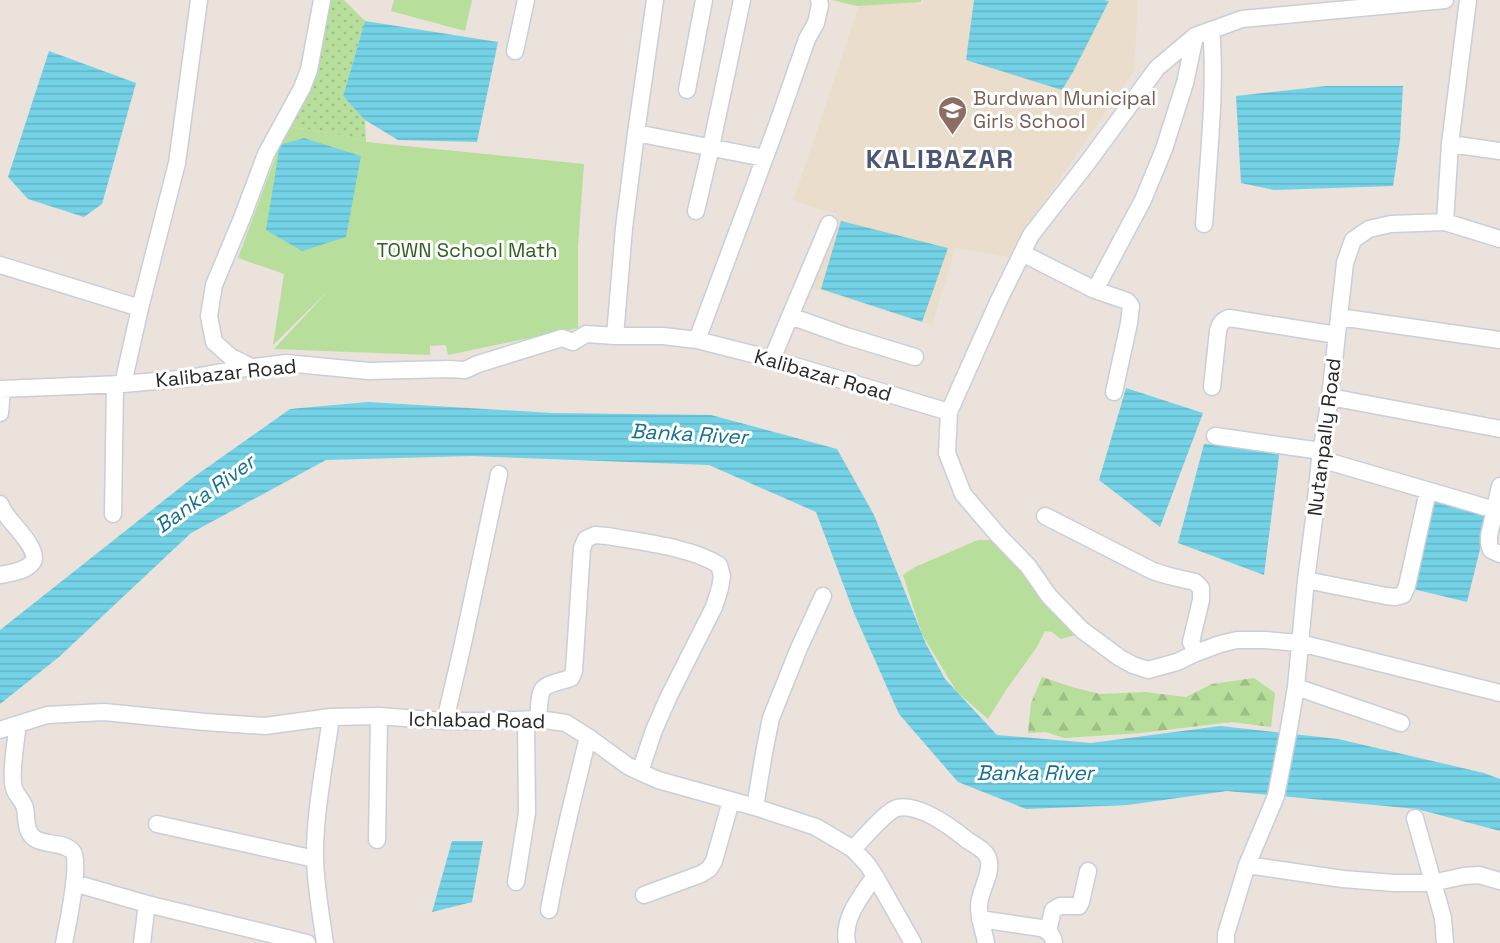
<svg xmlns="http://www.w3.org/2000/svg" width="1500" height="943" viewBox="0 0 1500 943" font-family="'Space Grotesk',sans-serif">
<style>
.education{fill:#ebddcb}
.grass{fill:url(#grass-dots)}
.forest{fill:url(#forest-firs)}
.park{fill:#b7de9a}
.water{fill:url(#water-rules)}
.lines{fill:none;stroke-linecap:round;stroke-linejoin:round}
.minor-casing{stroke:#c9ced9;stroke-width:19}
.minor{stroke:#fff;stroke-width:16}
.labels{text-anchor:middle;stroke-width:6;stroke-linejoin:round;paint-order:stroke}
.education-label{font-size:20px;fill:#785e54;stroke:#fff;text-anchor:start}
.park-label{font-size:20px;fill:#31601e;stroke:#fff}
.street-label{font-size:20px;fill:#282828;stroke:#fff}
.water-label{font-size:21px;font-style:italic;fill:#15708f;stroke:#fff}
.district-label{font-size:26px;font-weight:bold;letter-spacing:1.5px;fill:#4c5776;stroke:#fff}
</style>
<defs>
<pattern id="grass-dots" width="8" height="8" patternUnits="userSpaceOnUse" patternTransform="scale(1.5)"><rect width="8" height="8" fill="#b7de9a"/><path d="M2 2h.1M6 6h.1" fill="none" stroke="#9dbe85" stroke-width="1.8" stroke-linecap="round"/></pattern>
<pattern id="forest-firs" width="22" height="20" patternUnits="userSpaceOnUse" patternTransform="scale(1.5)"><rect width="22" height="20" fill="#b7de9a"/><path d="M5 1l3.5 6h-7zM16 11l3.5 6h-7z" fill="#9dbe85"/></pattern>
<pattern id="water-rules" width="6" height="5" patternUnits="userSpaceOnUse" patternTransform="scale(1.5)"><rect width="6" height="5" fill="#73d2e6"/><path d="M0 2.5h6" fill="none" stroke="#64b4c5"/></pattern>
</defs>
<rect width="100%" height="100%" fill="#eae2db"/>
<path class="education" d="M861,0H902L923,5L925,0H1138L1134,71L1021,235L1009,257L955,248L932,325L808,287L836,214L793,201Z"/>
<path class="grass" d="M322,0H344L365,21L343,96L365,120L366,142L346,136L287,126Z"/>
<path class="forest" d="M1042,677L1072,687L1100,694L1145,692L1186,697L1212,684L1254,678L1275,693L1271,727L1232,722L1141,733L1064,738L1046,732L1028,733L1031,703Z"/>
<path class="park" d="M394,0H472L465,31L391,11Z
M832,0H921V2L857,6Z
M287,126L346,136L366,142L584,164L578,246V328L448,355L446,345L430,346V355L274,349L329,290L273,345L284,274L238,258Z
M978,540H997L1076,635L1061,639L1052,632L1045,631L1037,647L1006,690L988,719L957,692L922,634L903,575L915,567Z"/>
<path class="water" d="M974,0H1104L1109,1L1074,70L1062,90L966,60Z
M365,21L498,42L477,142L398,140L365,120L343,96Z
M49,51L136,83L102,204L84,217L28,199L8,177Z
M1326,86H1403L1400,140L1393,186L1274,190L1241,183L1236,96Z
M304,138L361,156L346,237L302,251L266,230L280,145Z
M841,221L948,248L922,322L821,289Z
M1126,388L1203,413L1160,527L1099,480Z
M368,402L552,413L711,415L837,449L874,515L926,644L945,679L997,735L1091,743L1220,726L1338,739L1484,773L1500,779V831L1417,809L1227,791L1128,805L1026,809L958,782L899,714L854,613L816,512L709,465L471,456L326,460L191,533L59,657L0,704V630L191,479L290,409Z
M1204,444L1280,448L1264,575L1178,543Z
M1435,498L1488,517L1467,602L1413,589Z
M452,841H483L472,902L432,912Z"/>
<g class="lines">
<defs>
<path id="minor" d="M515,51L526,0
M687,90L704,0
M636,133L764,158
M1450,144L1500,151
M696,211L711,147L742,0
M1445,222L1500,239
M1204,224C1207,185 1210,147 1212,108C1213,82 1214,56 1211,30
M1022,253L1095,290L1127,301L1131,306L1129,323L1114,392
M0,265L140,308
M1095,290L1143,200L1164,149L1185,83L1195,36
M790,316L846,336L915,357
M1339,317L1500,340
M615,336L624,228L636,133L655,0
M697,340L777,125L807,39L816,23L820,5L819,0
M772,359L829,224
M251,367L231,357L214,342L209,316L214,285L242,218L266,154L302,88L309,70L322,0
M123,384L140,308L177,163L199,0
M1212,387L1218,331C1220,324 1221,321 1229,318L1337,335
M0,389L123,384L189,378L238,369L286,363L368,371L449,369L465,370L478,364L562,338L573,342L586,334L615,336H663L697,340L772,359L949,412L998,302L1031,235L1088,162L1157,68L1195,36L1242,19L1445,0
M1330,397L1500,429
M949,412L947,453L963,494L998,535L1028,566L1049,596L1082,630L1120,658L1133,665L1148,670L1177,662L1196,653L1220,644L1237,640H1265L1300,643L1500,693
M0,413L2,389
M1215,436L1321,451
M1320,459L1495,510
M1500,486L1489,536V544L1491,550L1500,554
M0,504C2,508 4,512 7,516C13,525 43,553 31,564C23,572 10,573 0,575
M113,514L115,384
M1045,516L1153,571L1169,576L1195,582L1201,588V600L1191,642L1196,653
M1306,580L1386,596L1395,597L1403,595L1407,586L1428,491
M1296,687L1401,723
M538,719C541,683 538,688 571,678L574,671L582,548L586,539L595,535L607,536C641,542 691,547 719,565L722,576L720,588L714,607L669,696L654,730L640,772
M445,721L462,648L499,474
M18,724C16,739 10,776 14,788C16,796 23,800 25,808C27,819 25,831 34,838C45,846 64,841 73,852C81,862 67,928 64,943
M0,730L47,715L104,712L205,722L265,726L331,717L379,716L445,721H485L538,719L566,723L588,737L628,766L640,772L658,780L755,807L816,827L853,849L867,864L875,876L913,943
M755,807L764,753L771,718L799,648L823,596
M1415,818L1443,918L1445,943
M157,824L315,859
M377,840L379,716
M853,849C862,840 886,811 897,808C919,803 951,827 967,840C976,846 988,851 989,862C991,877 979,891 979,907C979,919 984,931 986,943
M1247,865L1343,879L1394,883H1432L1464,876L1479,875L1500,881
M516,882L527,813L526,720
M74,883L147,904L142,943
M644,895L701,874L709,869L714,861L731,801
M147,904L307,943
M549,910C559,852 574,795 588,737
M980,919L1041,928C1048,931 1053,934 1054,943
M1048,931L1053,910L1060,906H1079L1081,902L1088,871
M325,943C321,916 316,888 315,860C314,815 325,763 331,717
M847,943C842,918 862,895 875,876
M1226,943V934L1247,865L1276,796L1288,734L1296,687L1306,580L1314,519L1320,459L1330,397L1345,263L1353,240L1369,229L1391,224L1445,222L1450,144L1468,0"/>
</defs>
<use href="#minor" class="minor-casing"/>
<use href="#minor" class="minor"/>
</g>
<defs>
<symbol id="school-pin" viewBox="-11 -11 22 30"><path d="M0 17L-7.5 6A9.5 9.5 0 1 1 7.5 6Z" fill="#8d6e63" stroke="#fff"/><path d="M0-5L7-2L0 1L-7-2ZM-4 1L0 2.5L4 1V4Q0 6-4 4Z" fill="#fff"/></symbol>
</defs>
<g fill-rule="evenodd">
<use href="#school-pin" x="936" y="94" width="33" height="45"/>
</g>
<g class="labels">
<g class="education-label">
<text x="973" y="105">Burdwan Municipal<tspan x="973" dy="23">Girls School</tspan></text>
</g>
<g class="park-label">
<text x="467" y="257">TOWN School Math</text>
</g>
<g class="street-label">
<text transform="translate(226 373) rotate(-6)" y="7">Kalibazar Road</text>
<text transform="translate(823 375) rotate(16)" y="7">Kalibazar Road</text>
<text transform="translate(1324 437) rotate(-83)" y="7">Nutanpally Road</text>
<text transform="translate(477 720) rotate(1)" y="7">Ichlabad Road</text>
</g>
<g class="water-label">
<text transform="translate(689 434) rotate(3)" y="7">Banka River</text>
<text transform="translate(205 494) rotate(-36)" y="7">Banka River</text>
<text x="1035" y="780">Banka River</text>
</g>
<g class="district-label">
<text x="940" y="168">KALIBAZAR</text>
</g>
</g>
</svg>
